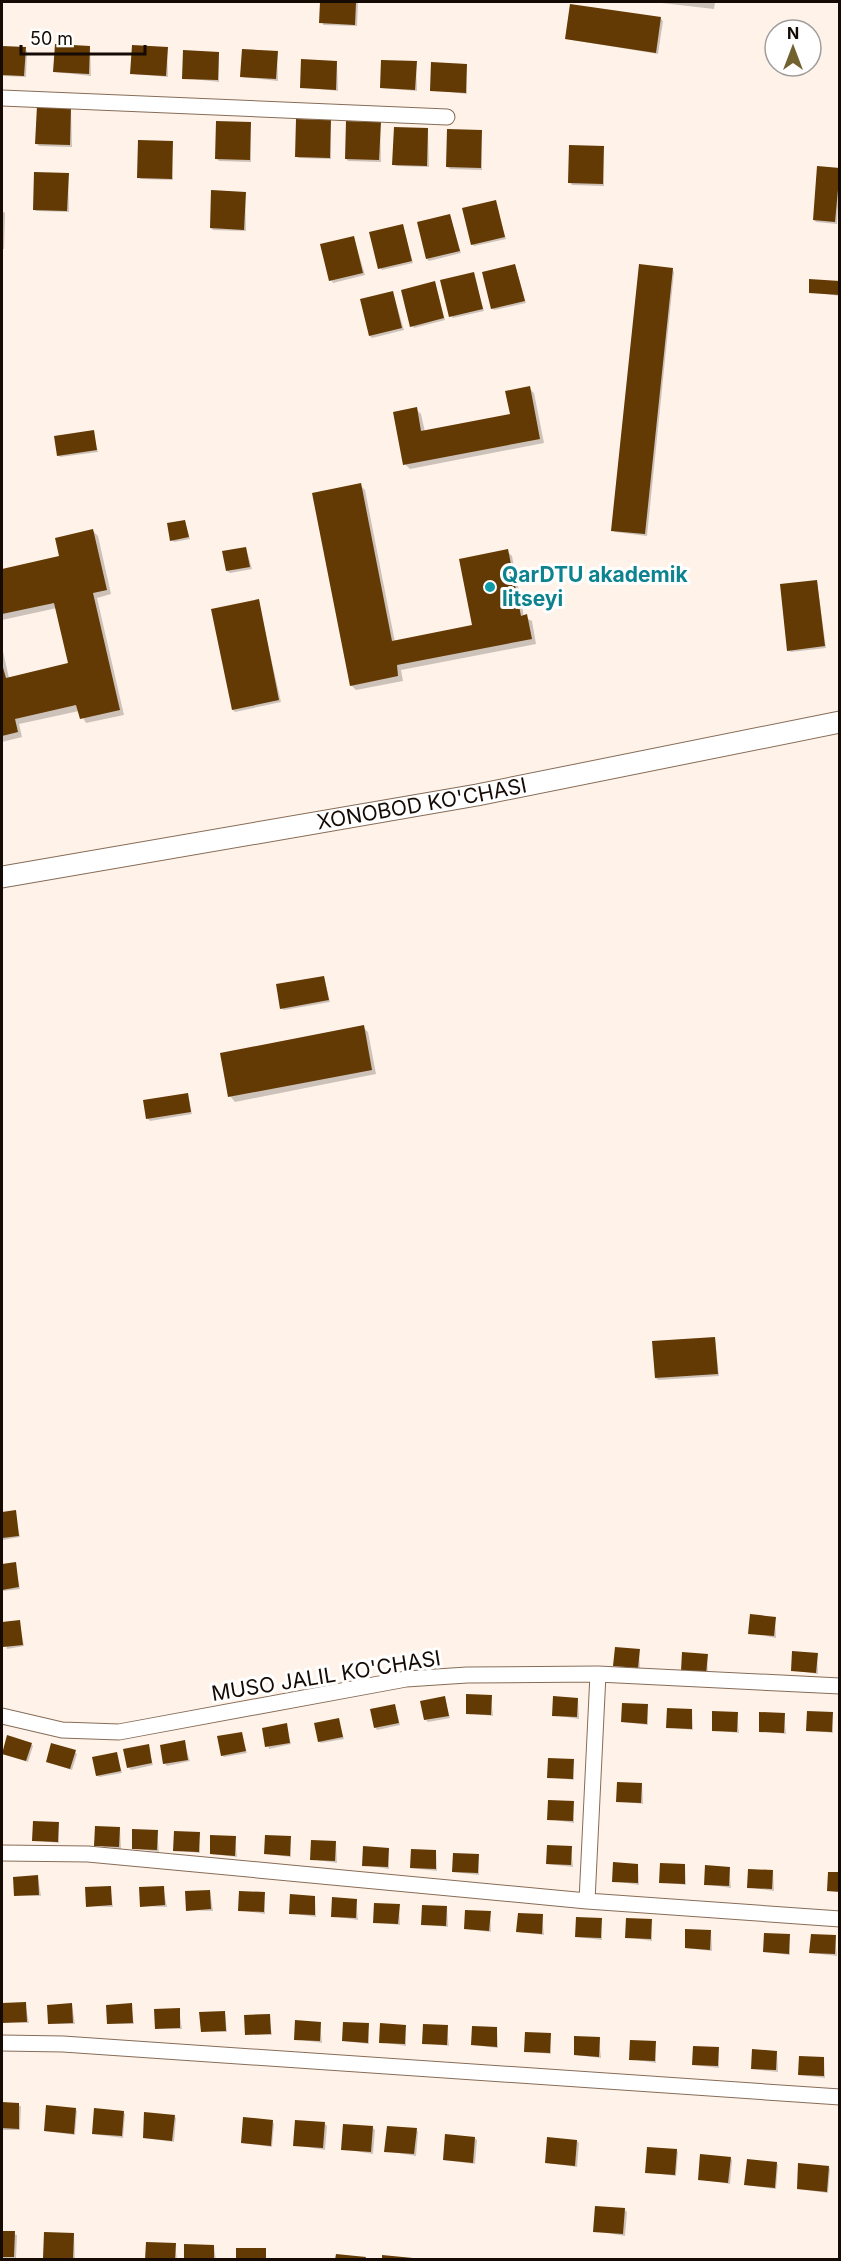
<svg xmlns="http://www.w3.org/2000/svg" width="841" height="2261" viewBox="0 0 841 2261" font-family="Inter,sans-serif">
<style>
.shadow{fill:#0003}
.building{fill:#633904}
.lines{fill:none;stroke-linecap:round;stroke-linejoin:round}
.street-casing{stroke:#876c57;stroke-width:17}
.secondary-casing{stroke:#876c57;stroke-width:23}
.street{stroke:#fff;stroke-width:15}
.secondary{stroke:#fff;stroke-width:21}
.culture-dot{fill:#0f9aa8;stroke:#fff;stroke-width:2}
.labels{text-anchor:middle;stroke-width:6;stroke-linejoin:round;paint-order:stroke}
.culture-label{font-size:21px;font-weight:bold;fill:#0d838f;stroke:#fff;text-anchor:start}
.street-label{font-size:21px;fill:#150b04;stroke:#fff}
</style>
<rect width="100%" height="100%" fill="#fff3e9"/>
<path class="shadow" d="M322,2H358L357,26L323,25Z
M653,2H715L714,9Z
M661,19L663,21L658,54L566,39Z
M2,47L27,51L26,77L2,76Z
M90,47L91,76L55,72Z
M167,49L168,77L132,74Z
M277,52L278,81L242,77Z
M219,53V82L184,78Z
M337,63L338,91L302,87Z
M416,63L417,91L381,88Z
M466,65L467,94L432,90Z
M71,109L72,147L39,146L37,144Z
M330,121L331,159L299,158L296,156Z
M250,124L251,162L219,161L216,158Z
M380,124L381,162L348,161L346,158Z
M428,130L429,167L396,166L394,164Z
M481,132L482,170L450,169L447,166Z
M172,142L173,180L141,179L138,177Z
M603,148L604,186L572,185L570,182Z
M840,169L837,224L816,222L814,220Z
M68,174L69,212L36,211L34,209Z
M245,193L246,231L213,230L211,228Z
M495,201L506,239L474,246L472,244Z
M2,211L5,213L4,249H2Z
M450,216L461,253L429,261L427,259Z
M403,225L413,263L382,270L380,268Z
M354,238L365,275L333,283L331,280Z
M515,265L526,303L494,310L492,308Z
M672,269L674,272L647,536L615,532L613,530Z
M473,273L484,311L453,318L451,316Z
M840,282V296L810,292Z
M435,283L445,320L414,328L412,326Z
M393,293L404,330L372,338L370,336Z
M529,388L534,393L544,443L410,469L405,464L416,409L421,414L425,432L512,415Z
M93,432L98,452L60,457L58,455Z
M360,485L365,490L395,642L474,626L507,551L512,556L524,617L532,621L536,644L401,670L403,681L356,690L351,685Z
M185,522L190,539L174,542L172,540Z
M93,531L98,536L111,594L97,598L124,715L86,723L79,711L19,724L22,737L2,742V647L9,678L70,664L57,608L2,620V571L61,557Z
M246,548L252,569L230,573L227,571Z
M817,582L826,648L791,652L788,650Z
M258,601L281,702L235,712L233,710Z
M324,977L330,1002L284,1010L281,1008Z
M363,1027L368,1032L376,1074L235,1102L230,1096Z
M188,1095L192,1114L150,1121L148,1119L145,1101Z
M715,1338L719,1376L658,1380L656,1378Z
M15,1512L20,1537L3,1540L2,1514Z
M15,1564L20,1589L3,1591L2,1565Z
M775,1618L776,1638L750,1633Z
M19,1621L24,1646L7,1649L2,1623Z
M639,1650L640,1670L614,1666Z
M707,1655L708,1675L684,1673Z
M817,1655L818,1674L792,1670Z
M491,1697L493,1716L467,1713Z
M445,1698L450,1718L428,1722L426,1720Z
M578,1699L579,1719L553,1715Z
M647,1705L648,1725L623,1722Z
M395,1706L400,1725L377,1730L375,1727Z
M692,1711L693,1730L668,1727Z
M737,1714L739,1733L713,1730Z
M784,1714L786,1734L760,1731Z
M832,1714L833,1733L808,1730Z
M338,1719L344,1739L321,1743L319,1741Z
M286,1725L291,1744L269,1749L263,1729Z
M241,1733L247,1753L224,1757L222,1755Z
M184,1742L190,1761L167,1766L165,1764Z
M31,1744L33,1746L28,1762L3,1754Z
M148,1746L153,1765L131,1770L129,1767Z
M75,1752L77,1754L72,1770L47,1762Z
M116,1753L122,1773L99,1777L97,1775Z
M573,1761L574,1780L549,1777Z
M642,1785L643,1804L617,1801Z
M573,1803L574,1823L549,1819Z
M58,1824L59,1843L34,1840Z
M120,1829L121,1849L95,1845Z
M157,1832L159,1852L133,1848Z
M199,1834L200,1853L175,1850Z
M235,1837L237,1857L211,1854Z
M290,1837L291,1857L266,1854Z
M336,1843L337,1863L311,1859Z
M571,1847L573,1867L547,1864Z
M388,1849L389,1869L364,1865Z
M436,1851L437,1871L411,1868Z
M478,1855L479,1875L454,1872Z
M638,1865L639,1885L614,1881Z
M685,1866L686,1885L661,1882Z
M729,1868L731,1888L705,1884Z
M773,1871L774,1891L748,1887Z
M38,1877L41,1896L15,1895Z
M110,1887L113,1907L88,1906Z
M163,1887L167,1907L141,1906Z
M210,1891L213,1911L187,1910Z
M264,1894L265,1914L240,1910Z
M315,1897L316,1917L290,1913Z
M356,1900L358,1920L332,1916Z
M399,1906L400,1925L375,1922Z
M447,1908L448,1927L422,1924Z
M490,1912L491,1932L466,1929Z
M542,1915L544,1935L518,1932Z
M601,1920L602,1940L577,1937Z
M651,1921L652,1941L627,1937Z
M711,1931L712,1951L686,1948Z
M789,1935L790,1955L765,1952Z
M835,1936L837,1956L811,1953Z
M25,2003L29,2023L3,2022Z
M72,2005L75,2024H49Z
M131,2005L134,2024H109Z
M179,2010L182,2029L156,2028Z
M225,2013L227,2032L202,2031Z
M269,2016L272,2035L247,2034Z
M320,2023L322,2043L296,2039Z
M368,2024L369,2044L344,2041Z
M405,2026L406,2046L381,2042Z
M447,2027L449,2046L423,2043Z
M497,2028L498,2048L472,2045Z
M550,2035L551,2054L526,2051Z
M599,2038L601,2058L575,2055Z
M655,2043L656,2063L631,2059Z
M718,2048L719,2068L694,2065Z
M777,2052L778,2072L752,2069Z
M824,2058L825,2078L800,2075Z
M2,2104L21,2106L20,2130H2Z
M75,2109L77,2111L75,2135L45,2131Z
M123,2112L125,2114L123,2138L93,2134Z
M174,2116L176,2118L174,2142L144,2138Z
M272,2121L274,2124L272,2147L242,2143Z
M325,2124L327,2126L325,2150L295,2145Z
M373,2128L375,2130L373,2154L343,2149Z
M416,2129L418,2132L416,2156L386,2151Z
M474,2138L477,2140L475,2164L444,2160Z
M577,2141L579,2143L577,2167L547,2163Z
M676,2150L678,2152L676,2176L646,2172Z
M730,2158L732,2160L730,2184L700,2179Z
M776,2163L778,2165L776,2189L746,2185Z
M828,2167L830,2169L828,2193L798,2189Z
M625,2210L627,2212L625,2236L595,2231Z
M2,2232L17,2235L16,2259H2Z
M74,2234L75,2260L45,2258Z
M175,2244L177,2260H147Z
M214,2246L216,2260H185Z"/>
<path class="building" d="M320,2H356L355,25L319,23Z
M570,4L661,17L656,53L565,39Z
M55,44L90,46L89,74L53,72Z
M132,45L168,47L166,76L130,74Z
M2,46L26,47L24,76L2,75Z
M242,49L278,51L276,79L240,77Z
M183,50L219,52L218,80L182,79Z
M301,59L337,61L336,90L300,88Z
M381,60L417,61L415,90L380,88Z
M431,62L467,64L466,93L430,91Z
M37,106L71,107L70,145L35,144Z
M296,119L331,120L330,158L295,157Z
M216,121L251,122L250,160L215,159Z
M346,121L381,122L379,160L345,159Z
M394,127L428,128L427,166L392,165Z
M447,129L482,130L481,168L446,167Z
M138,140L173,141L172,179L137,178Z
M569,145L604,146L603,184L568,183Z
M817,166L840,168L835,222L813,220Z
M34,172L69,173L67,211L33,210Z
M211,190L246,192L244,230L210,228Z
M496,200L505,237L471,245L462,208Z
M450,214L460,251L426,259L417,222Z
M403,224L412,261L378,269L369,232Z
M354,236L363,273L329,281L320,244Z
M515,264L525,301L491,309L482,272Z
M639,264L673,268L645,534L611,531Z
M474,272L483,309L449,317L440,280Z
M809,279L840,281V295L809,293Z
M435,281L444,318L410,327L401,290Z
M393,291L402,328L369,336L360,299Z
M530,386L540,439L403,465L393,412L417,407L421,431L510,414L505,391Z
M94,430L97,450L57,456L54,436Z
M361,483L392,641L472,625L459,559L508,549L521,616L527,614L532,639L397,665L398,676L350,686L312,493Z
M185,520L189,537L170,541L167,523Z
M93,529L107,590L93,593L120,710L80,719L76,705L15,719L18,732L2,736V664L6,678L68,663L54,603L2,614V569L59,556L55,538Z
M246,547L250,567L226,571L222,551Z
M817,580L825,646L787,651L780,584Z
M259,599L279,700L232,710L211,609Z
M324,976L329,1000L280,1009L276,984Z
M364,1025L372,1070L228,1097L220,1053Z
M188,1093L191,1112L146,1119L143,1100Z
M715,1337L718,1374L655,1378L652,1341Z
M16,1510L19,1536L2,1538V1512Z
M16,1562L19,1587L2,1590V1564Z
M750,1614L776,1617L774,1636L748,1634Z
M20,1620L23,1645L3,1647L2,1622Z
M615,1647L640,1649L638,1668L613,1666Z
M792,1651L818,1653L816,1673L791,1671Z
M682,1652L708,1654L706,1674L681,1671Z
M466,1694L492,1695L491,1715L466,1714Z
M445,1696L449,1716L424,1720L420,1701Z
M553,1696L578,1698L577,1717L552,1716Z
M622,1703L648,1704L647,1724L621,1722Z
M395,1704L399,1723L374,1728L370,1709Z
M667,1708L692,1709V1729L666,1728Z
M712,1711L738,1712L737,1732L712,1731Z
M807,1711L833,1712L832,1732L806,1731Z
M759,1712L785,1713L784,1733L759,1732Z
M339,1718L343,1737L318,1742L314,1723Z
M287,1723L290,1743L265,1747L262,1728Z
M242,1732L246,1751L221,1756L217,1736Z
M7,1735L32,1743L26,1761L2,1754Z
M185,1740L188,1760L163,1764L160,1745Z
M51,1743L76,1750L70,1769L46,1762Z
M149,1744L152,1763L127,1768L123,1749Z
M117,1752L121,1771L96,1776L92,1757Z
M548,1758L574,1759L573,1779L547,1778Z
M617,1782L642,1783L641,1803L616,1802Z
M548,1800L574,1801L573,1821L547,1820Z
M33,1821L59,1822L58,1842L32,1841Z
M95,1826L120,1827L119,1847L94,1846Z
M132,1829L158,1830L157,1850L132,1849Z
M174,1831L200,1832L199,1852L173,1851Z
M210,1835L236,1836L235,1856L210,1854Z
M265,1835L291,1836L290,1856L264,1854Z
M311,1840L336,1841L335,1861L310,1860Z
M547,1845L572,1846L571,1865L546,1864Z
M363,1846L389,1848L388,1867L362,1866Z
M411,1849L436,1850V1869L410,1868Z
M453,1853L479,1854L478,1873L452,1872Z
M613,1862L638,1864V1883L612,1882Z
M660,1863L685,1864V1884L659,1883Z
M705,1865L730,1867L729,1886L704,1885Z
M748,1869L773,1870L772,1889L747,1888Z
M828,1872H840V1892L827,1891Z
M38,1875L39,1895L14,1896L13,1877Z
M111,1886L112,1905L86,1907L85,1887Z
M164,1886L165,1905L140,1907L139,1887Z
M210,1890L211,1909L186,1911L185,1891Z
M239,1891L265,1892L264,1912L238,1911Z
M290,1894L315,1896V1915L289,1914Z
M332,1897L357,1899L356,1918L331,1917Z
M374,1903L400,1904L398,1924L373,1923Z
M422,1905L447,1906L446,1926L421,1925Z
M465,1910L491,1911L489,1931L464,1929Z
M518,1913L543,1914L542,1934L516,1932Z
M576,1917L602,1918L601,1938L575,1937Z
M626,1918L652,1919L651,1939L625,1938Z
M685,1929L711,1930L710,1950L685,1948Z
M764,1933L790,1934L789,1954L763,1952Z
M811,1934L836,1935L835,1954L809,1953Z
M26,2002L27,2022L2,2023V2003Z
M72,2003L73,2023L48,2024L47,2005Z
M132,2003L133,2023L107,2024L106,2005Z
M180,2008V2028L155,2029L154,2009Z
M225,2011L226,2031L201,2032L199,2012Z
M270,2014L271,2034L245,2035L244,2015Z
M295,2020L321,2022L320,2041L294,2040Z
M343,2022L369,2023L368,2043L342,2041Z
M380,2023L406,2025L405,2044L379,2043Z
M423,2024L448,2025L447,2045L422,2044Z
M472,2026L497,2027V2047L471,2045Z
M525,2032L551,2033L550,2053L524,2052Z
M574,2036L600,2037L599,2057L574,2055Z
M630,2040L656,2041L655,2061L629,2060Z
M693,2046L719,2047L718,2066L692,2065Z
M752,2049L777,2051L776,2070L751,2069Z
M799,2056L824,2057V2076L798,2075Z
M2,2102L19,2103V2129L2,2128Z
M46,2105L76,2108L74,2134L44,2131Z
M94,2108L124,2111L122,2136L92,2134Z
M144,2112L175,2115L172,2141L143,2138Z
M243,2117L273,2120L271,2146L241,2143Z
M295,2120L325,2122L323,2148L293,2146Z
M343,2124L373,2126L371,2152L341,2150Z
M387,2126L417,2128L414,2154L384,2152Z
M445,2134L475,2137L473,2163L443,2160Z
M547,2137L577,2140L575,2166L545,2163Z
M647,2147L677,2149L675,2175L645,2173Z
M700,2154L731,2157L728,2183L698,2180Z
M747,2159L777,2162L775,2188L744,2185Z
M798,2163L829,2166L827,2192L797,2189Z
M595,2206L625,2208L623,2234L593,2232Z
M2,2231H15L14,2257H2Z
M44,2232L74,2233L73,2259L43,2258Z
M146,2242L176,2243L175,2260H145Z
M184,2244L214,2245V2260H184Z
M236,2248H266V2260H236Z
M336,2254L366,2257L365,2260H335Z
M382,2255L413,2258V2260H382Z"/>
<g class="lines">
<defs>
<path id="street" d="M2,98L447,117
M2,1716L62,1730L119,1732L406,1679L467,1675L598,1674L840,1686
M2,1853L88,1854L587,1901L840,1919
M587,1901L598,1674
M2,2043L63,2044L840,2097"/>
<g id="secondary">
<path id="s1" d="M2,877L477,795L840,722"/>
</g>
</defs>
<use href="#street" class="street-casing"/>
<use href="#secondary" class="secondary-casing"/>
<use href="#street" class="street"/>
<use href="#secondary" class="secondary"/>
</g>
<circle class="culture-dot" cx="490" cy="587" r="6"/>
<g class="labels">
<g class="culture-label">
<text x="502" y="582">QarDTU akademik<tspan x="502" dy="24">litseyi</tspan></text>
</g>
<g class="street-label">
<text dy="7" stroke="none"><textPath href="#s1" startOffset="426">XONOBOD KO'CHASI</textPath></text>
<text transform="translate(326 1676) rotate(-9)" y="7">MUSO JALIL KO'CHASI</text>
</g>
</g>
<rect width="841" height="2261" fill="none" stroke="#150b04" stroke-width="6"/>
<g transform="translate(793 48)"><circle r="28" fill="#ffffff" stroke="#a19d9b" stroke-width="1.5"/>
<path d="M0-4.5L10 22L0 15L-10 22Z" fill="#726230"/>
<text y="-9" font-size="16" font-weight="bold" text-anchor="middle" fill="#150b04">N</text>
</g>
<path d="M21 45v9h124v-9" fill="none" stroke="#150b04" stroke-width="3"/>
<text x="30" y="45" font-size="18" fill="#150b04" stroke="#ffffff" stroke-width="4.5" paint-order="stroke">50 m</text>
</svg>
